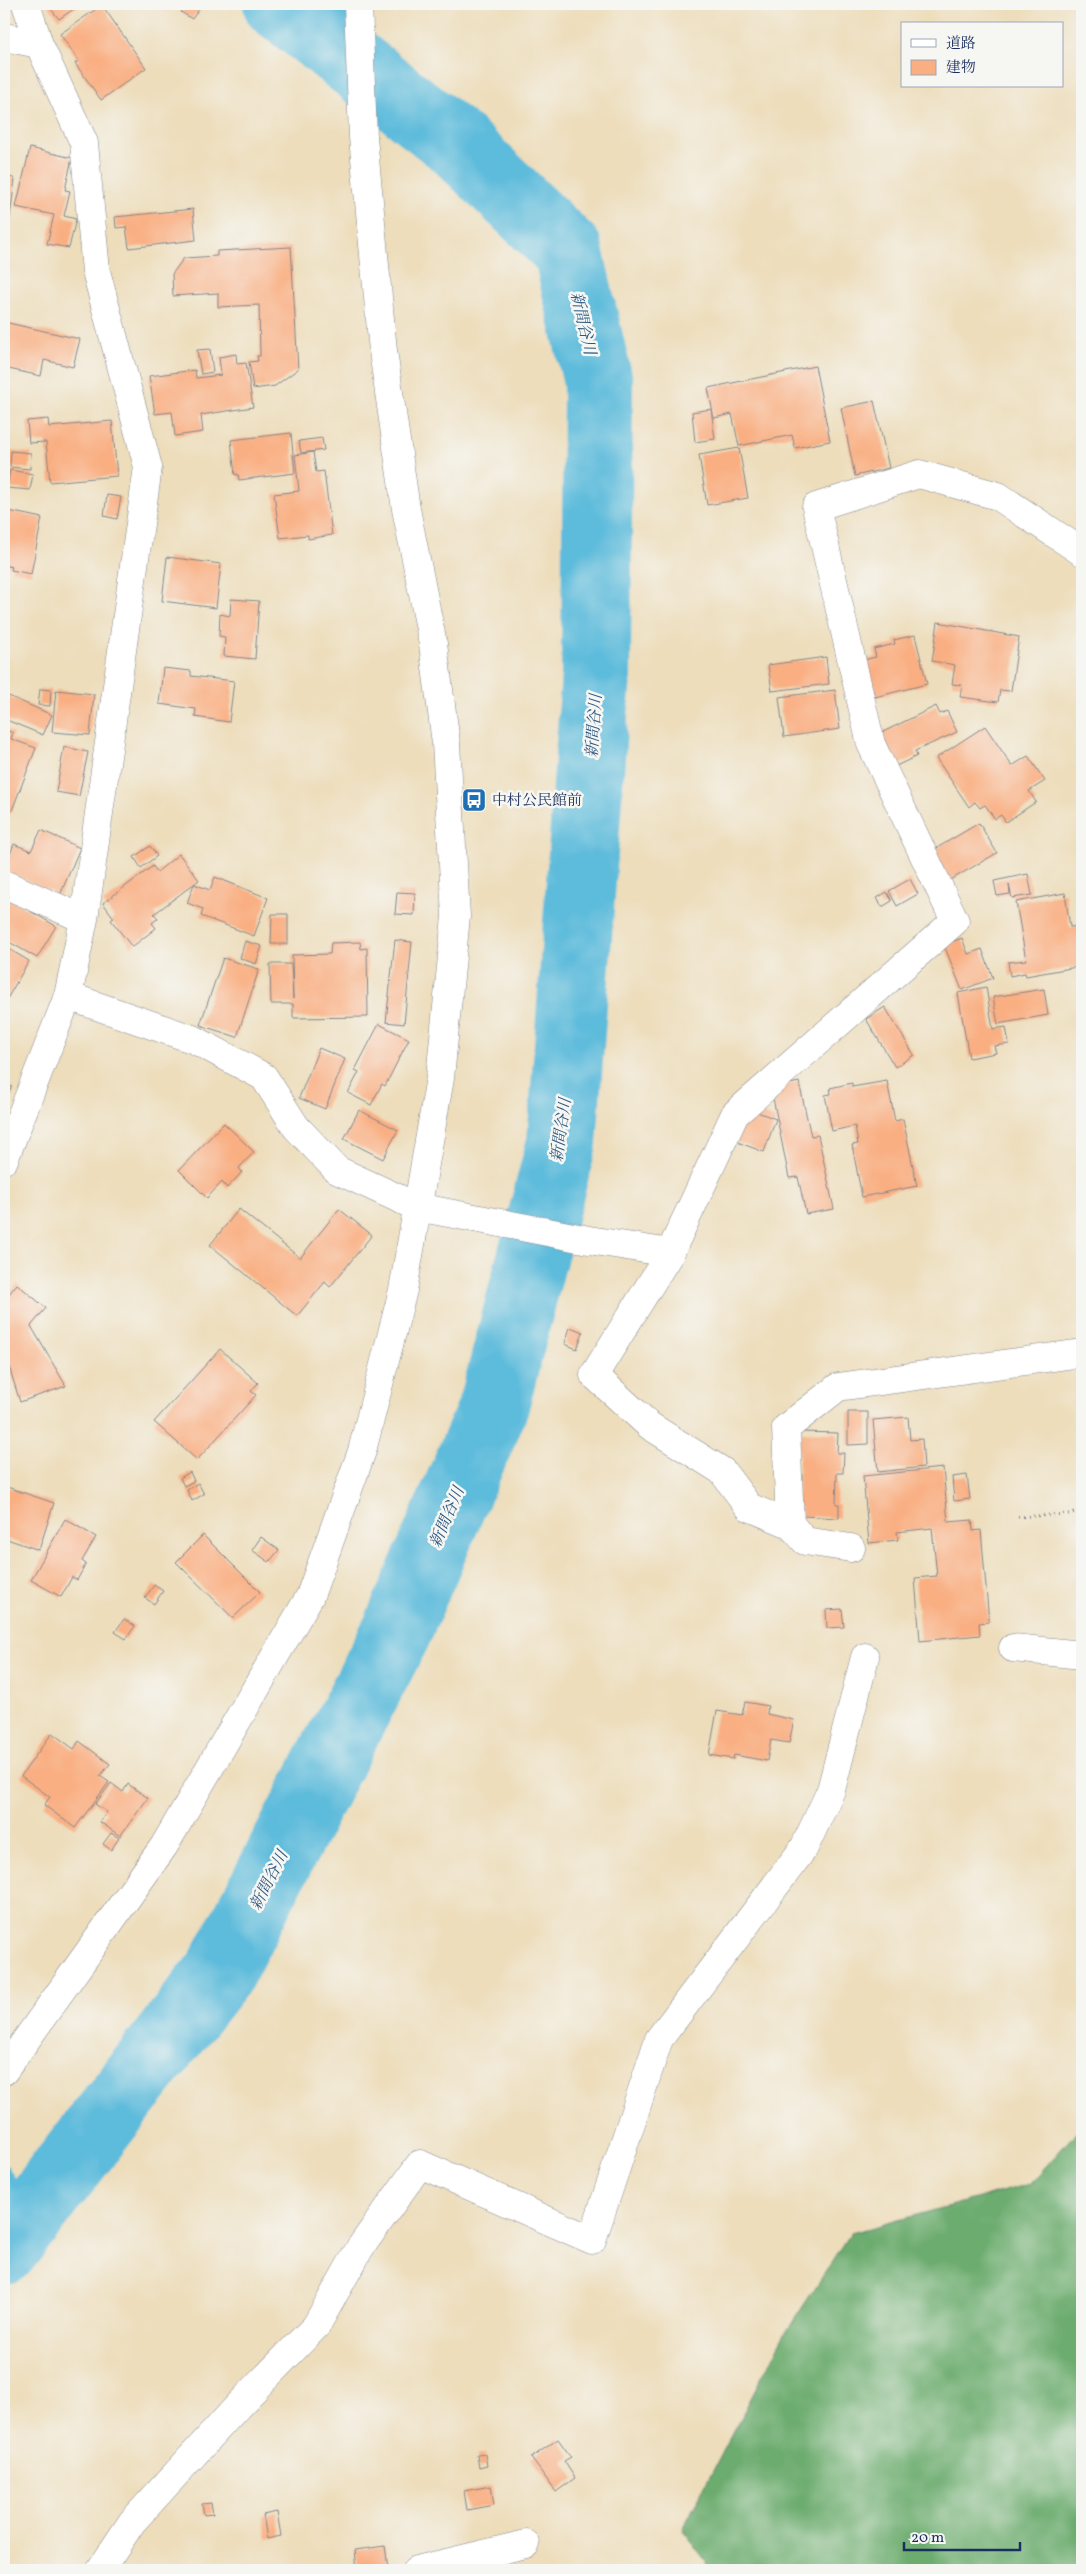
<svg xmlns="http://www.w3.org/2000/svg" width="1086" height="2574" viewBox="0 0 1086 2574" font-family="Vollkorn,'Noto Serif JP',serif">
<style>
.forest{fill:#6cac6e;stroke:#446e66}
.lines{fill:none;stroke-linecap:round;stroke-linejoin:round}
.stream{stroke:#5dbbdb;stroke-width:11}
.river{stroke:#5dbbdb;stroke-width:70}
.building{fill:#f9af82}
.minor-casing{stroke:#84868c;stroke-width:29}
.path{stroke:#84868c;stroke-width:3;stroke-dasharray:1 4;stroke-linecap:butt}
.minor{stroke:#fff;stroke-width:28}
.labels{text-anchor:middle;stroke-width:5;stroke-linejoin:round;paint-order:stroke}
.poi-label{font-size:15px;fill:#1b2f5e;stroke:#f6f6f2;text-anchor:start}
.water-label{font-size:16px;font-style:italic;fill:#2f5984;stroke:#f6f6f2}
</style>
<rect width="100%" height="100%" fill="#f6f6f2"/>
<filter id="ink" filterUnits="userSpaceOnUse"><feTurbulence type="fractalNoise" baseFrequency=".02" numOctaves="2"/><feDisplacementMap in="SourceGraphic" scale="10" xChannelSelector="R" yChannelSelector="G"/><feConvolveMatrix kernelMatrix="1 2 1 2 8 2 1 2 1" color-interpolation-filters="sRGB"/></filter>
<filter id="wash" filterUnits="userSpaceOnUse"><feTurbulence type="fractalNoise" baseFrequency=".0096" numOctaves="4" result="noise"/><feDisplacementMap in="SourceGraphic" scale="20" xChannelSelector="R" yChannelSelector="G"/><feGaussianBlur stdDeviation="1.12" result="paint"/><feColorMatrix in="noise" values="0 0 0 0 0 0 0 0 0 0 0 0 0 0 0 0 0 1.4 0 .05"/><feComposite in="paint" operator="in"/></filter>
<g filter="url(#wash)">
<rect width="100%" height="100%" fill="#edddbb"/>
<path class="forest" d="M1082,2126V2570H713L682,2530L783,2337L851,2233L1030,2184Z"/>
<g class="lines">
<path class="stream" d="M4,2170L31,2216"/>
<path class="river" d="M4,2249L221,1970L396,1633L494,1405L562,1142L596,675L598,382L568,251L457,144L278,4"/>
</g>
<g id="blocks">
<path class="building" d="M47,4H81L59,19Z
M187,4H193L200,8L192,19L181,12Z
M102,5L146,68L101,100L75,63L79,61L60,34Z
M30,148L72,158L65,190L70,191L64,216L76,219L69,248L47,244L54,215L16,207Z
M4,174L15,179L10,217L5,228Z
M193,209L196,240L129,248L126,227L116,228L115,217Z
M291,247L298,369L275,386L253,389L249,362L258,361L257,356H260L259,305L218,307V293L173,296L172,274L184,258L217,256V251Z
M4,322L80,339L73,367L44,360L41,376L4,368Z
M210,349L213,372L201,374L197,350Z
M236,354L237,364L246,363L253,407L201,415L203,432L175,436L172,412L155,414L149,376L195,370L196,378L221,375L219,357Z
M815,366L830,441L795,448L792,435L739,446L732,414L714,418L708,388Z
M874,401L889,468L855,476L841,408Z
M711,409L715,439L695,442L692,412Z
M48,419L49,427L112,421L117,476L50,482L46,442L29,443L27,421Z
M291,433L295,473L239,480L238,474L235,475L231,440Z
M322,438L324,450L301,453L299,441Z
M739,448L748,498L707,505L699,455Z
M11,451L31,453L30,469L10,467Z
M313,452L316,472L324,471L332,535L308,539V535L280,538L274,494L299,491L295,455Z
M10,470L33,474L30,490L7,488Z
M107,495L121,497L117,519L104,516Z
M4,510L42,518L31,574L11,570L12,567L4,565Z
M167,557L221,564L216,608L162,601Z
M231,599L259,601L255,659L224,656L225,637L219,636L220,614L230,616Z
M938,622L1019,637L1011,691L1000,690L998,702L960,697L962,685L952,684L955,665L932,661Z
M915,635L927,684L875,697L872,687L862,690L855,662L876,657L874,649L895,644L894,640Z
M826,657L829,684L772,691L768,665Z
M163,668L191,671V676L234,681L229,722L195,717L196,709L159,704Z
M40,689L51,690L50,706L38,705Z
M56,690L94,694L90,735L52,732Z
M835,690L840,729L784,737L779,697Z
M4,694L52,715L43,735L4,719Z
M936,706L940,714L947,711L957,732L915,751L917,756L896,766L881,733Z
M985,726L1012,766L1028,756L1045,781L1029,791L1036,802L1006,822L1001,815L995,819L985,805L980,808L975,802L969,807L936,758Z
M4,729L13,733L11,739L36,748L11,813L4,810Z
M64,747L88,752L79,796L56,792Z
M979,823L997,853L947,882L930,852Z
M41,830L80,848L60,895L4,870L14,844L31,851Z
M150,846L157,856L141,868L134,857Z
M179,854L199,880L154,914L158,918L152,923L156,928L132,947L111,920L114,918L103,903L153,866L157,872Z
M1028,874L1032,895L1012,898L1009,885L1010,894L997,896L994,881Z
M215,877L268,898L254,936L201,916L203,909L187,903L194,884L210,890Z
M910,879L918,894L897,906L889,891Z
M397,892L415,893L414,915L395,914Z
M887,892L892,901L882,907L877,898Z
M1065,893L1070,927L1082,926V966L1026,976L1025,973L1010,976L1008,962L1026,960L1016,902Z
M6,897L56,926L37,958L4,939V902Z
M272,914H288V944H271Z
M962,938L968,954L982,949L993,978L962,990L944,945Z
M395,940L412,942L404,1024L386,1022Z
M245,941L262,946L256,964L240,958Z
M360,942L361,949L367,948L368,1017L293,1018V1004H271L270,964H291L293,999L292,955L330,954L331,943Z
M4,946L29,961L4,1004Z
M223,958L259,969L237,1037L200,1025Z
M986,987L993,1029L1006,1027L1009,1044L994,1046L996,1053L969,1058L958,993Z
M1044,989L1048,1015L998,1024L993,997Z
M885,1007L914,1055L895,1067L866,1019Z
M379,1024L409,1039L385,1086L382,1084L371,1105L348,1093L359,1072L355,1070Z
M319,1048L345,1059L325,1109L299,1098Z
M887,1081L895,1121L903,1119L917,1186L862,1197L852,1145L858,1144L855,1126L832,1131L825,1095L831,1094L830,1088L852,1083V1087Z
M799,1082L811,1136L818,1135L834,1209L806,1214L798,1177L789,1178L771,1088Z
M4,1083L12,1087L4,1102Z
M744,1107L776,1119L764,1152L732,1140Z
M359,1110L398,1130L383,1159L344,1139Z
M224,1123L254,1152L239,1168L242,1172L227,1188L222,1182L207,1198L179,1170Z
M239,1209L300,1258L339,1209L372,1235L330,1287L325,1282L297,1316L210,1245Z
M17,1284L46,1308L31,1326L66,1386L20,1402L4,1350V1300Z
M570,1327L583,1332L577,1349L565,1344Z
M220,1349L258,1383L251,1391L256,1395L197,1460L154,1422Z
M848,1412H868V1444L848,1445Z
M908,1417L910,1440L922,1439L924,1467L878,1472L873,1420Z
M800,1432L838,1433L837,1453H844L843,1473H837L836,1504H839V1518L802,1516L797,1499Z
M943,1468L948,1522L972,1520L973,1531L981,1530L989,1622L979,1623L980,1635L920,1641L915,1578L937,1576L932,1528L897,1532L898,1540L869,1543L863,1476Z
M190,1472L194,1481L184,1486L180,1478Z
M967,1475L970,1499L954,1501L952,1477Z
M198,1483L204,1494L192,1501L187,1490Z
M4,1486L54,1503L39,1550L4,1538Z
M65,1519L96,1537L82,1561L86,1564L77,1580L72,1577L61,1597L31,1580Z
M203,1535L260,1592L233,1618L176,1562Z
M261,1537L279,1550L269,1562L252,1550Z
M154,1585L163,1591L154,1604L145,1598Z
M842,1609L844,1627L827,1628L826,1610Z
M124,1619L135,1626L126,1639L115,1632Z
M745,1702L768,1706L767,1714L794,1720L789,1743L771,1740L767,1761L734,1755L733,1759L709,1755L717,1711L742,1715Z
M52,1733L74,1749L79,1741L110,1764L100,1776L109,1782L75,1828L44,1805L50,1797L21,1776Z
M111,1783L123,1792L128,1784L148,1798L120,1836L100,1822L107,1812L95,1804Z
M111,1833L119,1838L111,1850L103,1844Z
M558,2439L571,2457L564,2461L575,2478L556,2492L531,2458Z
M485,2454L487,2466L479,2468L477,2455Z
M491,2486L494,2505L467,2510L464,2491Z
M211,2503L213,2514L204,2515L202,2504Z
M277,2512L281,2536L267,2539L263,2515Z
M385,2546L388,2568L357,2570L355,2550Z"/>
</g>
</g>
<g filter="url(#ink)">
<use href="#blocks" fill-opacity="0" stroke="#84868c" stroke-width="1"/>
<g class="lines">
<defs>
<path id="minor" d="M4,37L39,44
M4,884L84,919
M68,996L195,1040L264,1077L296,1127L337,1170L417,1207L589,1240L670,1253
M4,1160L68,996L84,919L148,467L96,271L84,143L39,44L26,4
M790,1524L786,1428L838,1387L1082,1353
M851,1548L805,1541L790,1524L749,1507L722,1471L650,1426L594,1375L670,1253L735,1114L955,921L871,744L816,507L919,474L998,496L1082,552
M1013,1648L1082,1655
M4,2071L164,1846L310,1596L362,1451L403,1290L440,1078L456,916L446,743L433,644L406,509L383,351L363,137L358,4
M100,2570L132,2522L239,2405L316,2326L360,2248L420,2164L592,2240L659,2039L804,1848L831,1790L865,1657
M416,2570L526,2544"/>
</defs>
<use href="#minor" class="minor-casing"/>
<path class="path" d="M1018,1517L1082,1513"/>
<use href="#minor" class="minor"/>
</g>
</g>
<defs>
<symbol id="bus-square" viewBox="-11 -11 22 22"><rect x="-9" y="-9" width="18" height="18" rx="4" fill="#1f6fb2" stroke="#f6f6f2"/><path d="M-5-6H5V4H4V6H2V4H-2V6H-4V4H-5ZM-3.5-4V0h7V-4ZM-3.5 1.2v1.5H-2V1.2ZM2 1.2v1.5H3.5V1.2Z" fill="#fff"/></symbol>
</defs>
<g fill-rule="evenodd">
<use href="#bus-square" x="460" y="786" width="28" height="28"/>
</g>
<g class="labels">
<g class="poi-label">
<text x="492" y="805">中村公民館前</text>
</g>
<g class="water-label">
<text transform="translate(584 323) rotate(77)" y="6">新間谷川</text>
<text transform="translate(593 726) rotate(-86)" y="6">新間谷川</text>
<text transform="translate(560 1130) rotate(-82)" y="6">新間谷川</text>
<text transform="translate(446 1517) rotate(-67)" y="6">新間谷川</text>
<text transform="translate(268 1880) rotate(-63)" y="6">新間谷川</text>
</g>
</g>
<rect width="1086" height="2574" fill="none" stroke="#f6f6f2" stroke-width="20"/>
<rect x="901" y="22" width="162" height="65" fill="#f6f6f2" stroke="#9ea6b7"/>
<rect x="911" y="39" width="25" height="8" fill="#ffffff" stroke="#9ea6b7"/>
<text x="946" y="48" font-size="15" fill="#1b2f5e">道路</text>
<rect x="911" y="60" width="25" height="15" fill="#f9af82" stroke="#9ea6b7"/>
<text x="946" y="72" font-size="15" fill="#1b2f5e">建物</text>
<path d="M904 2542v8h116v-8" fill="none" stroke="#1b2f5e" stroke-width="2.5"/>
<text x="911" y="2542" font-size="15" fill="#1b2f5e" stroke="#f6f6f2" stroke-width="4" paint-order="stroke">20 m</text>
</svg>
